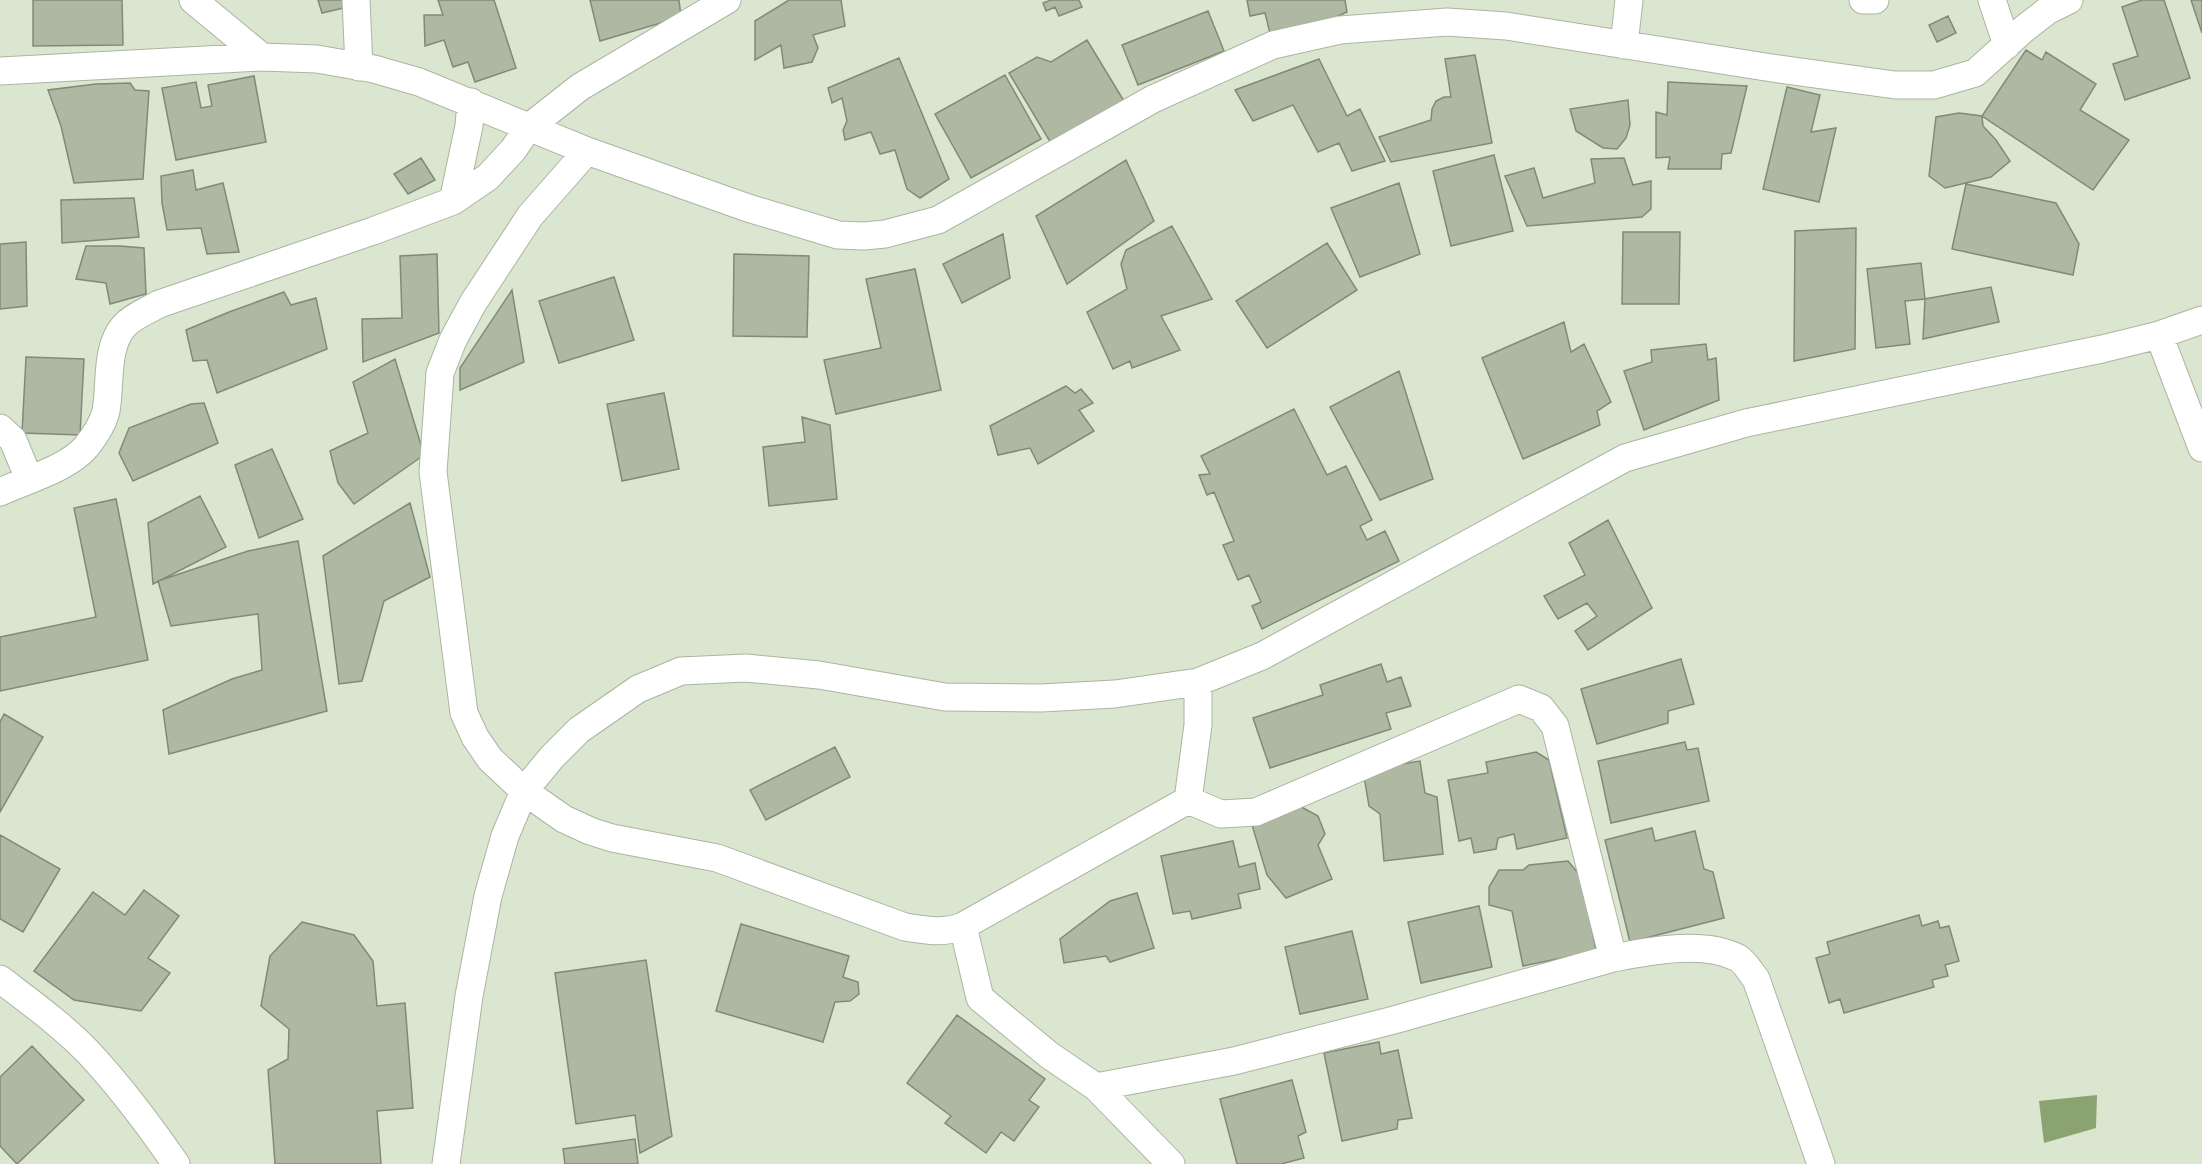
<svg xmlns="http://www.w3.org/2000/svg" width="2202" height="1164" viewBox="0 0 2202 1164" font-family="'DejaVu Sans',sans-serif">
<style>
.water{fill:#8ba271}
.building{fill:#aeb8a3;stroke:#818a77;stroke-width:1.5}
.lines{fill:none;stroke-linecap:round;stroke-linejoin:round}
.minor-casing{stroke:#abb5a1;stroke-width:29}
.minor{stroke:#fff;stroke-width:27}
</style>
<rect width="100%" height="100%" fill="#dbe6d1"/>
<path class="water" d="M2097,1095L2096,1128L2044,1143L2039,1101Z"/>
<path class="building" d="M33,0H122L123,45L33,46Z
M318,0H343L344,8L322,13Z
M438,0H494L516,68L475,82L468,62L453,67L444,40L425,46L424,15H443Z
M590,0H679L681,17L600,41Z
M789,0H841L845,26L813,35L818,48L812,62L784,68L781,45L755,60V21Z
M1051,0H1079L1082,7L1059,16L1055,7L1046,11L1043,3Z
M1247,0H1345L1347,12L1273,45L1265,13L1250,16Z
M2142,0H2164L2190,78L2125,100L2113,64L2138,56L2122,7Z
M2191,0H2202V33Z
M1208,11L1224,51L1138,85L1122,45Z
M1948,16L1956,33L1937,42L1929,25Z
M1087,40L1124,101L1052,145L1009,73L1037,57L1051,62Z
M2026,50L2042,60L2046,52L2096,84L2080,110L2129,140L2093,190L1982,116Z
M1475,55L1492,143L1391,162L1379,137L1431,120L1432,109L1436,101L1444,97H1451L1445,59Z
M899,58L949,179L920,198L907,189L895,150L880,154L871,132L845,140L843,130L847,121L842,98L832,103L828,88Z
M1319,59L1347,116L1360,109L1385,161L1352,171L1339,143L1318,152L1293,105L1253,121L1235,90Z
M1005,75L1041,139L971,178L935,114Z
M254,76L266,142L176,160L162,88L196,82L201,108L212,106L208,85Z
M1668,82L1747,86L1731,153L1722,154L1721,169H1668L1670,157L1656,158V112L1667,115Z
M130,83L135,90L149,91L143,179L74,183L61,126L48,90L96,84Z
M1787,87L1820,95L1811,132L1836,128L1819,202L1763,189Z
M1628,100L1630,125L1626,138L1617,149L1603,148L1576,131L1570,109Z
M1959,113L1982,116L1983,126L1996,140L2010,161L1991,177L1945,188L1929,176L1936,117Z
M1494,155L1513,231L1451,246L1433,171Z
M421,158L435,180L408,194L394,174Z
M1624,158L1633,185L1651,181V209L1642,217L1527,226L1505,176L1534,168L1543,198L1595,183L1591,159Z
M1126,160L1154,221L1067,284L1036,216Z
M193,170L196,190L223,183L239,252L207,254L201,228L167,230L162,203L161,176Z
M1399,183L1420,254L1360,277L1331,208Z
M1966,184L2056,203L2079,244L2073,275L1952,249Z
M134,198L139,237L62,243L61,200Z
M1172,226L1212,299L1161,316L1180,350L1132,368L1130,361L1113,369L1087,312L1127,289L1121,264L1126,250Z
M1856,228L1855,349L1794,361L1795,231Z
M1623,232H1680L1679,304H1622Z
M1003,234L1010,278L962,303L943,264Z
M26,242L27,306L0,309V244Z
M1327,243L1357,290L1267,348L1236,301Z
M86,246H120L144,248L146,294L110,304L106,283L76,279Z
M437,254L439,333L363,362L362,319L402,318L400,256Z
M734,254L809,256L807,337L733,336Z
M1921,263L1925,299L1905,301L1910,344L1876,348L1867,269Z
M915,269L941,390L836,414L824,360L881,348L866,279Z
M614,277L634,340L559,363L539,301Z
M1991,287L1999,322L1923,339L1925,299Z
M512,290L524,362L460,390V368Z
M284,292L291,305L316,298L327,349L217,393L207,360L193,361L186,330L229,312Z
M1564,322L1571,352L1584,344L1611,402L1597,411L1600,425L1523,459L1482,358Z
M1706,344L1708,360L1716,358L1719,400L1644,430L1624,371L1652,362L1651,350Z
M26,357L84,359L80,435L22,433Z
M395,359L424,455L354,504L338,483L330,451L368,433L353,382Z
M1399,371L1433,479L1380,500L1330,407Z
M1066,386L1075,393L1081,389L1093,403L1079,410L1094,431L1038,464L1030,448L998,455L990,426Z
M664,393L679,469L622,481L607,404Z
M204,403L218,443L133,481L119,453L129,428L191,404Z
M1294,409L1327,475L1346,466L1372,520L1360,526L1367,540L1385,531L1399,561L1262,629L1252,606L1261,602L1249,575L1238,580L1223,545L1234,541L1214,492L1207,495L1199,475L1210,474L1201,456Z
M802,417L830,425L837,499L769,506L763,447L805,442Z
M272,449L303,519L259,538L235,465Z
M200,496L226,547L153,584L148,523Z
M116,499L148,660L0,691V637L96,617L74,508Z
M410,503L430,577L384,601L362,681L339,684L323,556Z
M1608,520L1652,608L1588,650L1575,631L1597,616L1587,603L1558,619L1544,596L1585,575L1569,543Z
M298,541L327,711L169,754L163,710L232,679L262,670L258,614L171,626L158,581L248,551Z
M1681,659L1694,704L1668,711V723L1597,744L1581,689Z
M1381,664L1387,682L1401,677L1411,706L1386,713L1391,729L1270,768L1253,718L1323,695L1320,685Z
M4,714L43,737L0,812V722Z
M1685,742L1687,750L1698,748L1709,801L1611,823L1598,761Z
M835,747L850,777L766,820L750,790Z
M1536,752L1549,760L1567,838L1517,849L1514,834L1498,838L1496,849L1474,853L1471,838L1459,841L1448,780L1488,773L1486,762Z
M1420,761L1425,793L1437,797L1443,854L1384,861L1380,814L1369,806L1363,770Z
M1298,805L1318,816L1325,834L1318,845L1332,879L1286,898L1267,875L1252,825Z
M1652,828L1655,841L1695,831L1704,869L1713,872L1724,918L1630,942L1605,840Z
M0,835L60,869L23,932L0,919Z
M1233,841L1239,867L1255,863L1260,889L1238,894L1241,908L1192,919L1190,911L1173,914L1161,856Z
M1568,861L1583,879L1596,951L1523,966L1512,911L1489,905V887L1499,870H1523L1529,865Z
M144,890L179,916L148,958L170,973L141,1011L74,1000L34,971L93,892L125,915Z
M1137,893L1154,948L1110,962L1106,956L1064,963L1060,939L1110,901Z
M1479,906L1492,967L1421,983L1408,922Z
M1919,915L1922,926L1938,921L1940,928L1949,926L1959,961L1945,965L1948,976L1932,980L1934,987L1844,1013L1840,999L1829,1003L1816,958L1830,954L1827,942Z
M302,922L354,935L373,961L377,1006L405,1003L413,1108L377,1111L381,1164H275L268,1070L288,1059L289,1029L261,1006L270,956Z
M741,924L849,956L843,977L858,982L859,994L850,1001L835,1002L823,1042L716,1011Z
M1352,931L1368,999L1300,1014L1285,947Z
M646,960L672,1136L640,1153L635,1115L576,1124L555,973Z
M957,1015L1045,1079L1029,1100L1039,1107L1014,1141L1001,1132L986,1153L945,1123L951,1116L907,1083Z
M1379,1042L1381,1054L1398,1050L1412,1118L1398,1120L1397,1129L1342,1141L1324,1053Z
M32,1046L84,1100L17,1164L0,1146V1077Z
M1292,1080L1306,1132L1298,1136L1304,1158L1281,1164H1237L1220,1099Z
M635,1139L638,1164H565L563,1149Z"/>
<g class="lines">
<defs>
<path id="minor" d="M193,0L262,57
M356,0L359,67
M1863,0H1875
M1992,0L2007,45
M1624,45L1629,0
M0,71L262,57L317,59L374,69L419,82L587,151L748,208L838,235L864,236L885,234L938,220L1153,99L1273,45L1340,30L1447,22L1506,26L1772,68L1895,85H1934L1975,73L2025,28L2047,11L2069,0
M587,151L530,216L473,303L453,340L440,373L433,472L464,713L475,737L490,759L524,791L564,819L590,831L612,838L717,858L905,927C924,930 944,934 963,926L1188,800
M453,201L469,126L471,102
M2159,335L2202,448
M0,428L13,440L29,479
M0,492C26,480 67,469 86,447C94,437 103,424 106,411C111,384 105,348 124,326C133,316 147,311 159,304L373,231L453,201L488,177L513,150L528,128L580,87L727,0
M1188,800L1221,814L1256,812L1519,699L1541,708L1555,726L1613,958C1650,951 1704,940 1738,958C1745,962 1751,973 1756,979L1821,1164
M1188,800L1198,725V682
M963,926L980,998L1049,1055L1096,1087L1171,1164
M0,979C30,1002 62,1025 88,1052C121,1087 149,1125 176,1164
M1096,1087L1234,1061L1394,1020L1613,958
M446,1164L469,996L488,896L505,836L524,791L552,757L579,730L638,689L681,671L746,668L819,675L945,697L1041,698L1115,694L1198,682L1262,656L1625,458L1746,423L2102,349L2159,335L2202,320"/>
</defs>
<use href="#minor" class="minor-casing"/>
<use href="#minor" class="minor"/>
</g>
</svg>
